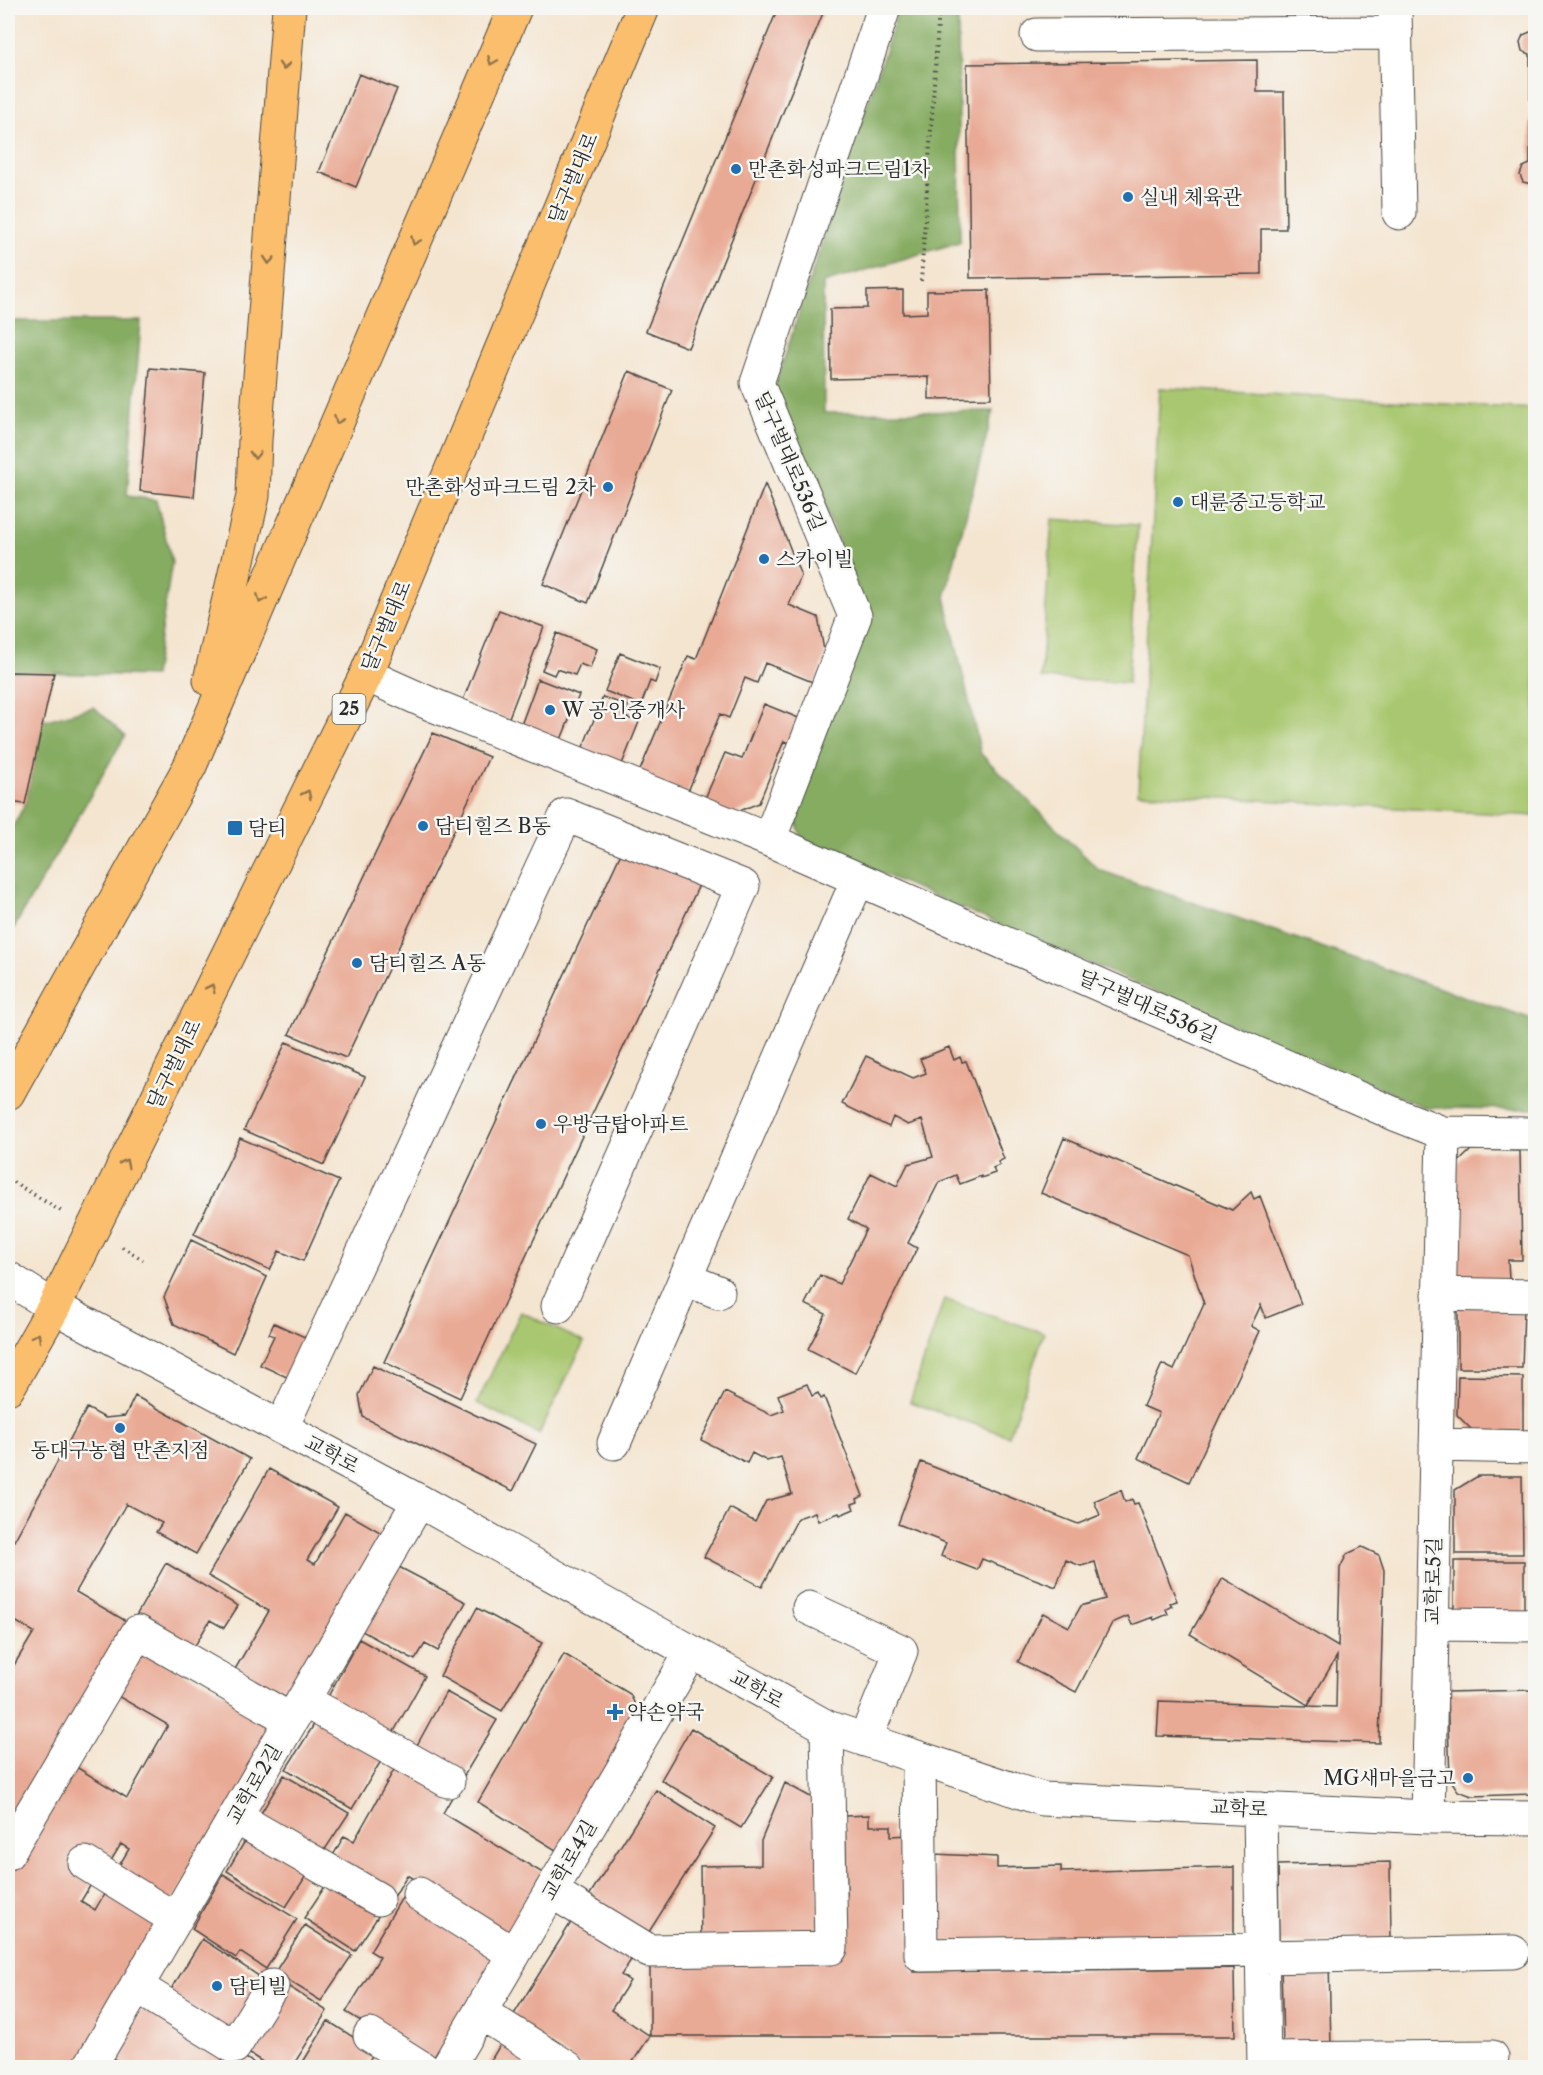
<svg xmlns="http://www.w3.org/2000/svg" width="1543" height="2075" viewBox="0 0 1543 2075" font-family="'Libre Caslon Text','Noto Serif KR',serif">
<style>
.green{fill:#a9c76f;stroke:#6a794d;stroke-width:1.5}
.forest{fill:#86ac62;stroke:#586c46;stroke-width:1.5}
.building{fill:#e9aa95}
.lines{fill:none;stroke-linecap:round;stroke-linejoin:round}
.minor-casing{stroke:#494744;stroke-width:35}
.major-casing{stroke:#494744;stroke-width:35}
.path{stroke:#494744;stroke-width:4;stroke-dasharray:1.5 4.5;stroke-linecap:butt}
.minor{stroke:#fff;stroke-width:33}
.major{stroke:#fabe6d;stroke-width:33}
.oneway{stroke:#92744c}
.poi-dot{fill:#1f6fb2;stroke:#f6f6f2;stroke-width:2}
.labels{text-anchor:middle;stroke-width:5;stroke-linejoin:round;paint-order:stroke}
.shield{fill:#f6f6f2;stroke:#686867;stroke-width:1.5}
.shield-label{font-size:18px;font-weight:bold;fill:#2b2b2b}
.poi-label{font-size:20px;fill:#2b2b2b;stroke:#f6f6f2;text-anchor:start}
.street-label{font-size:20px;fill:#2b2b2b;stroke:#f6f6f2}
</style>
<rect width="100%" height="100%" fill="#f6f6f2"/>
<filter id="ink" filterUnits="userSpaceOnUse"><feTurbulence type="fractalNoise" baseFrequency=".0167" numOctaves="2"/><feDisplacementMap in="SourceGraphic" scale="12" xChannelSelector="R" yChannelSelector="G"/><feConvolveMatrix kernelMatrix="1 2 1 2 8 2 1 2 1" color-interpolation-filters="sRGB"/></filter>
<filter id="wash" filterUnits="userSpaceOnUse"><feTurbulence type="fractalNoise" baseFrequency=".008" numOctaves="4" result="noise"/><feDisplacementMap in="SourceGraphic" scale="24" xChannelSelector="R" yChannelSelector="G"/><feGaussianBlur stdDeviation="1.35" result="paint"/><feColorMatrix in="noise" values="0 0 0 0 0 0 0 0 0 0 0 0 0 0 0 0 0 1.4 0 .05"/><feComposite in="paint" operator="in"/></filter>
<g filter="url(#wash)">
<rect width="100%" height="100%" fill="#f4e5d0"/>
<path class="green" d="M1160,388L1535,409V816L1138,793Z
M1052,519L1138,525L1128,683L1041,678Z
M944,1299L1044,1333L1009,1436L910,1402Z
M521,1312L584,1342L539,1434L477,1403Z"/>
<path class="forest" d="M899,8H958L960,242L823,283L824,413L993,411L945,597L981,754L1099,870L1535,1021V1109L1426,1108L801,839L793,804L869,614L774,389Z
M8,321H141L127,496L156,500L172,562L154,676L8,672Z
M94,707L125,736L8,938V836L25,804L43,721Z"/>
<g id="blocks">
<path class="building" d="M778,8H825L688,348L646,331Z
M1530,32H1536V185L1523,182L1520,175L1523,167L1530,164V54L1522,51L1520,42L1523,35Z
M1257,60V92H1284L1286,229H1261V274L970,278L967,64Z
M359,74L397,89L356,187L319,172Z
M903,290V314L927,313V291L989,290L991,398L929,399V377L831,379L830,309L867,308V291Z
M150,368L205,373L194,497L140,491Z
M629,371L672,390L588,603L543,584Z
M765,484L801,576L789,605L818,617L825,656L815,683L765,663L757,683L745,678L729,718L720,714L687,794L638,775L688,656L696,659Z
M499,610L544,627L508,720L463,700Z
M557,633L597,649L590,668L580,664L575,675L557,669L554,675L542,670Z
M620,653L660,669L655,683L650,681L641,705L605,691Z
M8,672L54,673L25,804L8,802Z
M538,679L579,695L560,742L521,725Z
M603,697L628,706L625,717L639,722L620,769L581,752Z
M764,704L801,719L791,744L784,741L759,803L730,815L703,803L725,753L742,759Z
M433,733L489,757L346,1058L289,1034Z
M623,849L699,885L460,1398L384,1362Z
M286,1042L365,1077L324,1165L244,1130Z
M949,1047L954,1060L960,1057L962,1062L966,1061L1004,1159L998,1162L1000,1165L993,1168L995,1173L981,1178V1176L960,1184L956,1175L939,1182L908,1243L917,1248L855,1373L808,1349L826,1314L805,1304L820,1275L839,1284L866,1229L848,1219L871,1173L897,1186L908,1164L933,1157L922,1120L908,1125L893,1117L889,1127L842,1104L866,1056L913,1078L926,1073L920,1059Z
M240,1138L339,1181L303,1261L279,1251L270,1270L194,1234Z
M1064,1138L1232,1210L1251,1192L1254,1199L1260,1196L1301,1304L1266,1318L1261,1305L1251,1326L1260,1331L1189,1482L1138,1458L1159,1413L1143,1406L1162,1364L1174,1370L1204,1304L1188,1255L1041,1193Z
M1471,1150L1520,1151L1522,1260H1508L1509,1280L1451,1281L1450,1170Z
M191,1240L267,1277L233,1353L174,1324L164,1297Z
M1458,1306L1524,1307L1522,1368H1458Z
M274,1323L307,1338L289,1378L260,1365L274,1336L269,1334Z
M373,1366L536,1444L513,1491L363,1417L359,1395Z
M1458,1376L1523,1377V1435H1477L1457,1415Z
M807,1384L812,1396L818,1393L821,1399L824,1397L863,1496L857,1499L858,1502L852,1504L854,1509L840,1515L839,1513L818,1521L815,1512L798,1518L762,1587L704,1557L730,1508L755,1522L766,1501L792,1494L781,1457L767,1461L752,1453L747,1463L701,1440L725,1392L771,1415L784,1410L778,1395Z
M135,1396L250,1459L196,1554L156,1532L162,1523L126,1504L76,1592L131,1624L8,1832V1675L34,1632L8,1617V1552L87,1408L105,1418L125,1416Z
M921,1462L1078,1524L1100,1515L1094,1501L1121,1490L1125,1502L1132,1499L1134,1504L1138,1503L1177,1601L1170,1603L1172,1606L1166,1609L1168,1614L1154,1620L1153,1617L1132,1625L1128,1616L1112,1623L1076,1692L1018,1662L1043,1613L1069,1627L1081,1606L1105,1599L1095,1562L1081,1566L1066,1560L1056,1587L982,1559L977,1570L941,1556L946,1543L898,1524Z
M269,1469L338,1507L307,1560L315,1564L345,1512L387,1536L288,1704L234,1671L269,1611L208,1576Z
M1478,1476H1522L1523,1554H1455V1490Z
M1362,1547L1379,1555L1384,1570L1379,1743L1157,1736L1159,1701L1336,1707L1337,1656L1308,1705L1190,1634L1223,1578L1338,1647L1340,1568L1347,1554Z
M1454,1561H1524V1619H1454Z
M166,1563L238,1606L224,1628L210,1620L193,1649L136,1616Z
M397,1566L466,1602L438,1651L425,1644L415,1660L362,1631Z
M477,1608L542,1643L502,1711L440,1676Z
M359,1639L425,1676L388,1742L323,1706Z
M141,1652L282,1721L169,1907L114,1874L129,1849L121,1844L106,1869L96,1876L81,1901L95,1910L110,1884L166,1917L77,2067H11L14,2063L8,2059V1877L73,1765L127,1798L168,1725L116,1695Z
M564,1654L630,1694L639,1713L559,1852L478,1802Z
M1536,1690V1794L1472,1796L1458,1791L1450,1779L1447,1692Z
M446,1692L497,1720L461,1781L416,1747Z
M320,1715L387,1751L352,1809L286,1769Z
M691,1728L773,1777L741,1828L661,1780Z
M399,1761L455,1792L443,1813L546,1875L507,1937L407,1875L394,1897L331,1859L344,1836L354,1841Z
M284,1775L349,1813L318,1860L255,1823Z
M785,1783L818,1801L819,1943L701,1945L700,1866L761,1865V1841Z
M656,1790L715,1828L647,1935L587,1899Z
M869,1815V1826H891V1836L910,1835L913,1972L1234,1968L1235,2036H650V1963L834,1959L832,1895H847L845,1816Z
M251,1831L311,1868L286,1907L227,1871Z
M934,1854L997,1857V1868L1061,1866V1872L1234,1867V1936L935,1942Z
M1390,1862L1391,1941L1279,1943L1278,1865Z
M223,1874L297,1919L266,1969L240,1952L236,1958L192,1929Z
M330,1879L381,1912L355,1951L304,1918Z
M403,1896L504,1956L437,2067L346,2012L380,1957L370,1951Z
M575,1916L635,1954L621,1975L630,1981L611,2010L650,2036L630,2066L627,2067H584L511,2019Z
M305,1925L352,1955L321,2001L275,1972Z
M202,1939L265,1980L230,2031L169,1993Z
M1329,1962L1331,2046L1283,2047L1281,1964Z
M286,1985L327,2011L292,2067H270L247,2052Z
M146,2001L228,2051L218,2067H130L113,2058Z
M328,2021L375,2051L365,2067H300Z
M504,2038L551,2067H487Z
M384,2051L411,2067H373Z
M237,2053L261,2067H229Z"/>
</g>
</g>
<g filter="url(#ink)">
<use href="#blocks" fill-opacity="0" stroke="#494744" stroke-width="1.5"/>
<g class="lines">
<defs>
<path id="minor" d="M1395,8L1399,213
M1037,35L1396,33
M366,675L433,705L769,840L1397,1115L1443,1133L1536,1134
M769,840L855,616L757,383L884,8
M8,1278L54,1307L419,1501L827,1727L1042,1799L1428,1817L1536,1818
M685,1279L718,1292
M1439,1294L1536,1296
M282,1427L566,815L743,886L558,1306
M614,1443L858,879
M1436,1445L1536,1447
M809,1608L901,1651L865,1740
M1432,1624L1536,1625
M303,1700L448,1781
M919,1758L921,1955L1262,1950
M1260,1809L1264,2068
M235,1817L378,1899
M1428,1817L1443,1133
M8,1853L138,1632L291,1720
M85,1863L175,1919
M551,1891L649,1951L831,1948L827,1727
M419,1894L514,1954
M1262,1957L1513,1952
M136,1986L234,2047L272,1986
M480,2012L568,2068
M370,2035L422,2068
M1264,2059L1492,2057
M89,2068L419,1501
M447,2068L691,1653"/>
<path id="major" d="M210,680L253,496L255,440L289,8
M8,1093L190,766L515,8
M8,1388L54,1307L366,675L643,8"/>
</defs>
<use href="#minor" class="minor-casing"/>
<use href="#major" class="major-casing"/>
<path class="path" d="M921,281L939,8
M8,1179L61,1211
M122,1247L143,1260"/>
<use href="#minor" class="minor"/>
<use href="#major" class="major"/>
</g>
<defs><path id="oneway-chevron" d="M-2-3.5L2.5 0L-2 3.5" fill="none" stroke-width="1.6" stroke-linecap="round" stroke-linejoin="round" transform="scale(1.5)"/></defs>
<g class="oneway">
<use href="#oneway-chevron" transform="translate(492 61) rotate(113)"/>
<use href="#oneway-chevron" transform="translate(284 66) rotate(94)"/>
<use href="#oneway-chevron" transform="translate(415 241) rotate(113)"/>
<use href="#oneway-chevron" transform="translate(269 260) rotate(94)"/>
<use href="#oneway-chevron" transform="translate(338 420) rotate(113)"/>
<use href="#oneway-chevron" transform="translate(255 455) rotate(92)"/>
<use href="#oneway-chevron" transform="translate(261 599) rotate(113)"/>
<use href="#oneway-chevron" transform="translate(307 794) rotate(-64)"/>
<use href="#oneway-chevron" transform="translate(211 988) rotate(-64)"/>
<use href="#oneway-chevron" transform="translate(125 1163) rotate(-64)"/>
<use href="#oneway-chevron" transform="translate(37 1337) rotate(-60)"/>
</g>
</g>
<g class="poi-dot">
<circle cx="736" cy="169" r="6"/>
<circle cx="1128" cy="197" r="6"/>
<circle cx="608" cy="487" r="6"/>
<circle cx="1178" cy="502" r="6"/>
<circle cx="764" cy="559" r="6"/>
<circle cx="550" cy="710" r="6"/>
<circle cx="423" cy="826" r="6"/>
<rect x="227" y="820" width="16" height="16" rx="3"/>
<circle cx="357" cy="963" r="6"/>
<circle cx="541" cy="1124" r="6"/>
<circle cx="120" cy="1428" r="6"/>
<path d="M612 1703h6v6h6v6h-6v6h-6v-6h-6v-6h6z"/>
<circle cx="1468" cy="1778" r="6"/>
<circle cx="217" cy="1986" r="6"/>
</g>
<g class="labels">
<rect class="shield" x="332.5" y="694" width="33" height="30" rx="4.5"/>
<g class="shield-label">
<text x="349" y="715">25</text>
</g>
<g class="poi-label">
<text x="748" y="176">만촌화성파크드림1차</text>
<text x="1140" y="204">실내 체육관</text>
<text x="596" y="494" text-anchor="end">만촌화성파크드림 2차</text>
<text x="1190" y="509">대륜중고등학교</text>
<text x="776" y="566">스카이빌</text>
<text x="562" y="717">W 공인중개사</text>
<text x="435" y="833">담티힐즈 B동</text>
<text x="248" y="835">담티</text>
<text x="369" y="970">담티힐즈 A동</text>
<text x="553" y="1131">우방금탑아파트</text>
<text x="120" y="1457" text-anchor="middle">동대구농협 만촌지점</text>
<text x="627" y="1719">약손약국</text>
<text x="1456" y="1785" text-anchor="end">MG새마을금고</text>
<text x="229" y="1993">담티빌</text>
</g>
<g class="street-label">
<text transform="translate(573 178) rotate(-67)" y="7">달구벌대로</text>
<text transform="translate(790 461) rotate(67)" y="7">달구벌대로536길</text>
<text transform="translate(386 626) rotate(-67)" y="7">달구벌대로</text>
<text transform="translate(1148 1006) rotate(24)" y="7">달구벌대로536길</text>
<text transform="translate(174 1064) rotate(-64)" y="7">달구벌대로</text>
<text transform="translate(332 1454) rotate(28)" y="7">교학로</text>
<text transform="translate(1433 1581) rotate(-89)" y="7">교학로5길</text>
<text transform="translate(757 1689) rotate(29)" y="7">교학로</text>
<text transform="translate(254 1784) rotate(-60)" y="7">교학로2길</text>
<text transform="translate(1239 1808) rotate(3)" y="7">교학로</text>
<text transform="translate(569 1860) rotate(-60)" y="7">교학로4길</text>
</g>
</g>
<rect width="1543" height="2075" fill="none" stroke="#f6f6f2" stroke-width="30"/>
</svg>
